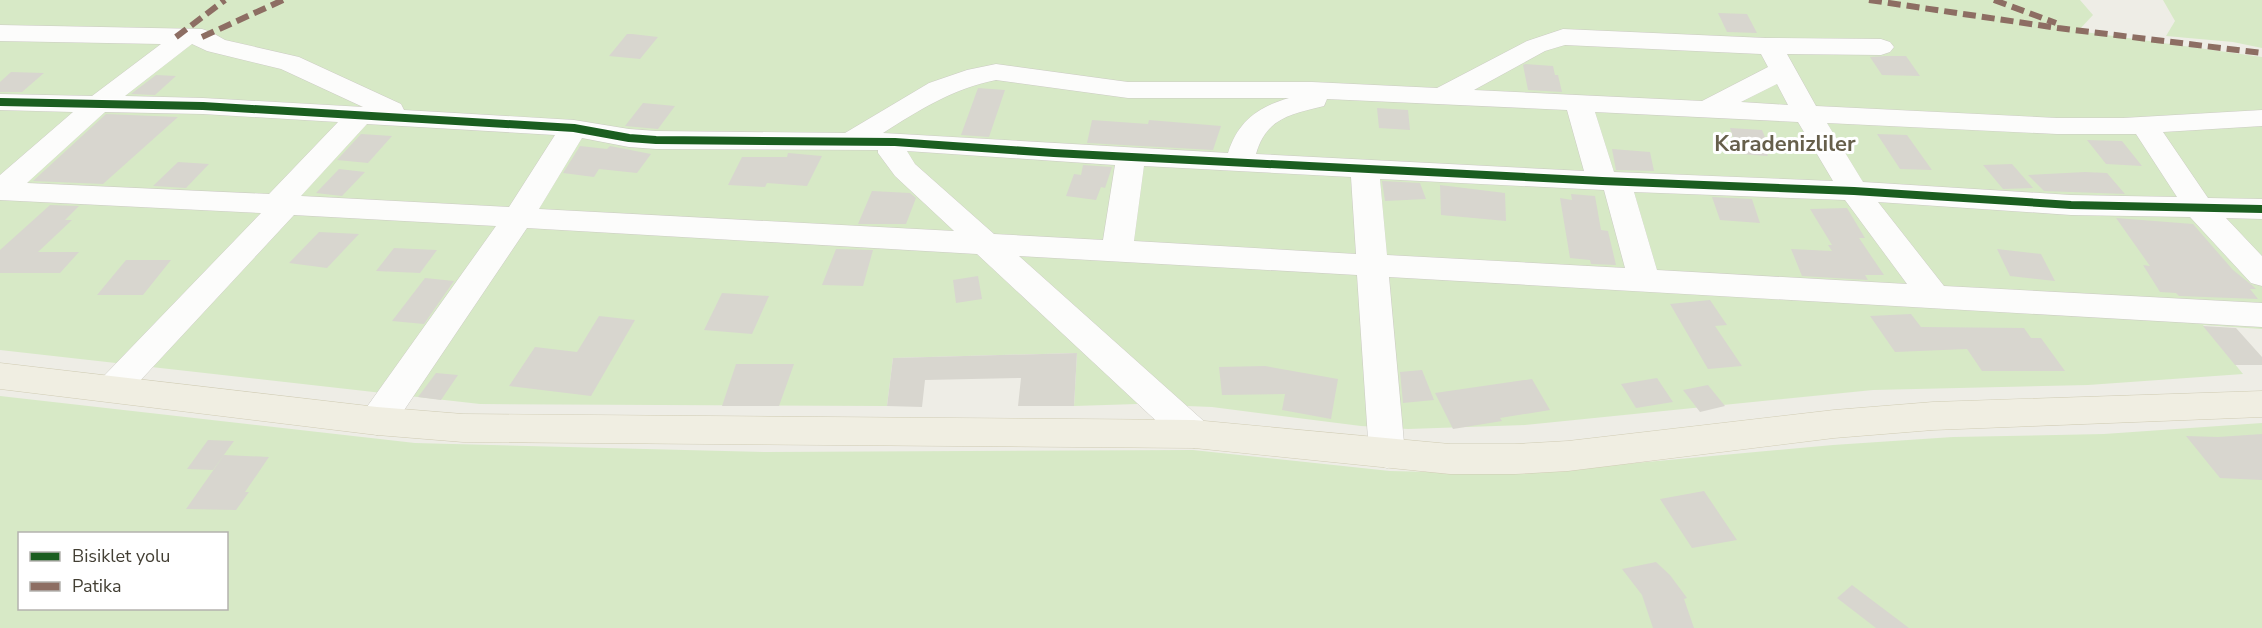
<svg xmlns="http://www.w3.org/2000/svg" width="2262" height="628" viewBox="0 0 2262 628" font-family="'Nunito Sans',sans-serif">
<style>
.green{fill:#d7e9c6;fill-rule:evenodd}
.building{fill:#d8d6cf}
.lines{fill:none;stroke-linecap:round;stroke-linejoin:round}
.minor-casing{stroke:#cccbc4;stroke-width:1}
.major-casing{stroke:#d0ccb4;stroke-width:1}
.minor{fill:#fcfcfb;fill-rule:evenodd}
.major{fill:#f0eee2;fill-rule:evenodd}
.quiet{stroke:#8d6e63;stroke-width:6;stroke-dasharray:13 6;stroke-linecap:butt}
.cycleway-casing{stroke:#fff;stroke-width:10}
.cycleway{stroke:#1b5e20;stroke-width:8}
.labels{text-anchor:middle;stroke-width:6;stroke-linejoin:round;paint-order:stroke}
.district-label{font-size:22px;font-weight:bold;fill:#665f4b;stroke:#fff}
</style>
<rect width="100%" height="100%" fill="#eeede6"/>
<path class="green" d="M0,0H2080L2093,15L2078,31L2262,57V329L2203,325L2243,374L2088,385L1873,390L1525,425L1408,429L1361,426L1212,407L1137,404L1074,406L1077,353L893,358L887,406L480,404L0,350Z
M2163,0H2262V48L2233,42L2166,36L2175,21Z
M0,396L415,443L766,452L1193,450L1390,471L1516,474L1833,445L1953,437L2104,434L2262,423V628H0ZM20,534H226V608H20Z"/>
<path class="building" d="M1718,13L1747,14L1757,33L1727,32Z
M627,34H632L658,37L640,59L609,56Z
M1886,56H1906L1920,76L1882,75L1870,57Z
M1525,64L1553,66L1555,75H1558L1562,92L1528,90L1523,65Z
M11,72L44,73L22,92H0V82Z
M156,75L176,76L155,95L131,94Z
M978,88L1005,90L989,137L961,135Z
M643,103L675,106L658,129L625,126Z
M1377,108L1408,110L1410,130L1379,128Z
M106,114L178,117L103,184L33,181Z
M1092,120L1148,124L1149,120L1221,126L1213,150L1087,143Z
M1730,128L1762,130L1770,149H1765L1768,156L1739,154Z
M361,134L392,136L368,163L337,160Z
M1877,134L1907,135L1932,170L1900,169Z
M2087,140L2122,141L2142,166L2106,164Z
M580,146L607,149L610,146L651,154L637,173L599,169L594,177L563,173Z
M1612,149L1650,152L1654,171L1616,170Z
M788,153L822,156L807,186L767,183L765,187L728,185L742,157H787Z
M178,162L209,164L186,188L153,186Z
M2012,164L2033,188L2003,189L1983,165Z
M1083,165L1112,167L1105,188L1101,187L1096,200L1066,196L1074,174L1081,175Z
M339,169L365,172L342,196L316,193Z
M2085,172L2107,173L2125,194L2044,191L2028,175Z
M1382,181L1420,183L1426,199L1385,201Z
M1440,185L1505,193L1506,221L1441,215Z
M872,191L910,193L916,198L906,224H858Z
M1571,194L1595,196L1601,230L1608,231L1616,265L1591,264L1590,260L1570,258L1560,198L1572,200Z
M1712,197L1752,199L1760,223L1720,220Z
M50,205L79,206L65,220H72L38,252H79L60,273H0V250Z
M1847,208L1865,238H1859L1884,275H1865L1868,280L1802,276L1791,249L1832,251L1828,245H1832L1810,209Z
M2116,218L2193,224L2233,270L2253,286L2256,289H2250L2258,299L2179,296L2176,293L2160,292L2143,265L2150,266Z
M319,232L359,234L327,268L289,263Z
M394,248L437,250L420,273L376,271Z
M836,249L873,250L863,286L822,285Z
M1997,249L2041,254L2055,281L2010,276Z
M126,260H171L143,295H97Z
M978,276L982,299L956,303L953,280Z
M425,278L454,281L424,324L392,321Z
M722,293L769,296L752,334L704,330Z
M1710,300L1727,325L1715,326L1742,366L1708,369L1670,304Z
M1911,314L1921,327L2024,328L2031,338H2041L2065,371H1982L1967,349L1895,352L1870,316Z
M599,316L635,320L591,396L509,386L535,347L577,352Z
M2203,326L2236,328L2262,357V365H2235Z
M1077,353L1074,406H1018L1021,378L925,380L922,407L887,406L893,358Z
M736,364H794L779,406H722Z
M1265,366L1338,379L1331,419L1282,410L1285,394L1222,395L1219,367Z
M1422,370L1434,400L1403,403L1400,372Z
M436,373L458,375L441,400L418,397Z
M1657,378L1673,402L1636,408L1621,384Z
M1532,379L1550,410L1500,418L1502,421L1453,429L1435,393Z
M1708,385L1725,406L1700,412L1683,390Z
M2262,434V480L2220,478L2186,436L2218,437Z
M208,440L234,441L213,470L187,469Z
M224,455L269,457L245,492H249L236,510L186,509Z
M1704,491L1737,540L1692,548L1660,499Z
M1656,562L1670,575L1687,598L1684,599L1694,628H1653L1642,595L1622,569Z
M1852,585L1909,628H1876L1837,598Z"/>
<g class="lines">
<defs>
<path id="minor" d="M0,25L202,29L211,32L225,40L299,57L401,104L404,110L574,120L629,129L656,131L845,133L929,83L967,70L996,64L1128,82H1312L1437,88L1527,41L1563,29L1766,38L1881,39L1890,42L1894,47L1890,52L1881,55L1787,54L1816,106L2057,118H2123L2262,110V126L2163,132L2208,198L2262,199V219L2226,218L2262,256V286L2251,283L2190,217L2071,215L1878,202L1944,286L2262,303V327L1389,277L1405,454L1400,464L1387,468L1374,464L1369,454L1357,275L1019,256L1207,424L1212,434L1207,444L1194,448L1181,444L977,254L527,228L390,431L377,435L364,431L359,421L364,411L496,226L294,215L125,397L113,401L101,397L96,388L101,379L261,213L0,200V175L73,112L0,110V94L92,96L161,44L0,41ZM192,44L207,51L281,69L363,107L203,98L125,96ZM1565,45L1761,54L1768,67L1702,101L1474,90L1545,51ZM996,80L1128,98H1289C1258,107 1238,121 1228,153L883,133C919,110 954,88 996,80ZM1777,84L1788,105L1741,102ZM1327,99L1567,110L1584,171L1256,154C1266,118 1291,114 1324,106ZM105,112L203,114L338,122L269,194L27,183ZM1595,112L1798,122L1833,181L1614,172ZM1827,123L2057,134H2136L2177,197L2071,195L1863,182ZM367,124L555,135L509,207L301,196ZM582,138L629,147L656,149L878,150V153L895,176L954,231L539,209ZM907,151L1115,165L1103,240L994,234L915,164ZM1144,166L1351,177L1356,254L1134,241ZM1380,179L1604,190L1625,268L1387,255ZM1634,192L1845,200L1907,284L1657,270Z"/>
<path id="major" d="M0,363L377,407L463,414L1194,420L1450,444H1515L1568,441L1834,410L1933,402L2262,391V417L1933,430L1834,438L1568,471L1515,474H1450L1194,448L463,442L377,435L0,389Z"/>
</defs>
<use href="#minor" class="minor-casing"/>
<use href="#major" class="major-casing"/>
<use href="#minor" class="minor"/>
<use href="#major" class="major"/>
<path class="quiet" d="M1869,0L2058,28L2262,53
M1994,0L2056,23
M176,37L225,0
M202,37L283,0"/>
<defs>
<path id="cycleway" d="M0,102L203,106L574,128L629,138L656,140L895,142L1054,153L1602,181L1854,191L2071,205L2262,209"/>
</defs>
<use href="#cycleway" class="cycleway-casing"/>
<use href="#cycleway" class="cycleway"/>
</g>
<g class="labels">
<g class="district-label">
<text x="1785" y="151">Karadenizliler</text>
</g>
</g>
<rect x="18" y="532" width="210" height="78" fill="#ffffff" stroke="#b4b2ae" stroke-width="1.5"/>
<rect x="30" y="552" width="30" height="9" fill="#1b5e20" stroke="#b4b2ae" stroke-width="1.5"/>
<text x="72" y="562" font-size="18" fill="#433f34">Bisiklet yolu</text>
<rect x="30" y="582" width="30" height="9" fill="#8d6e63" stroke="#b4b2ae" stroke-width="1.5"/>
<text x="72" y="592" font-size="18" fill="#433f34">Patika</text>
</svg>
